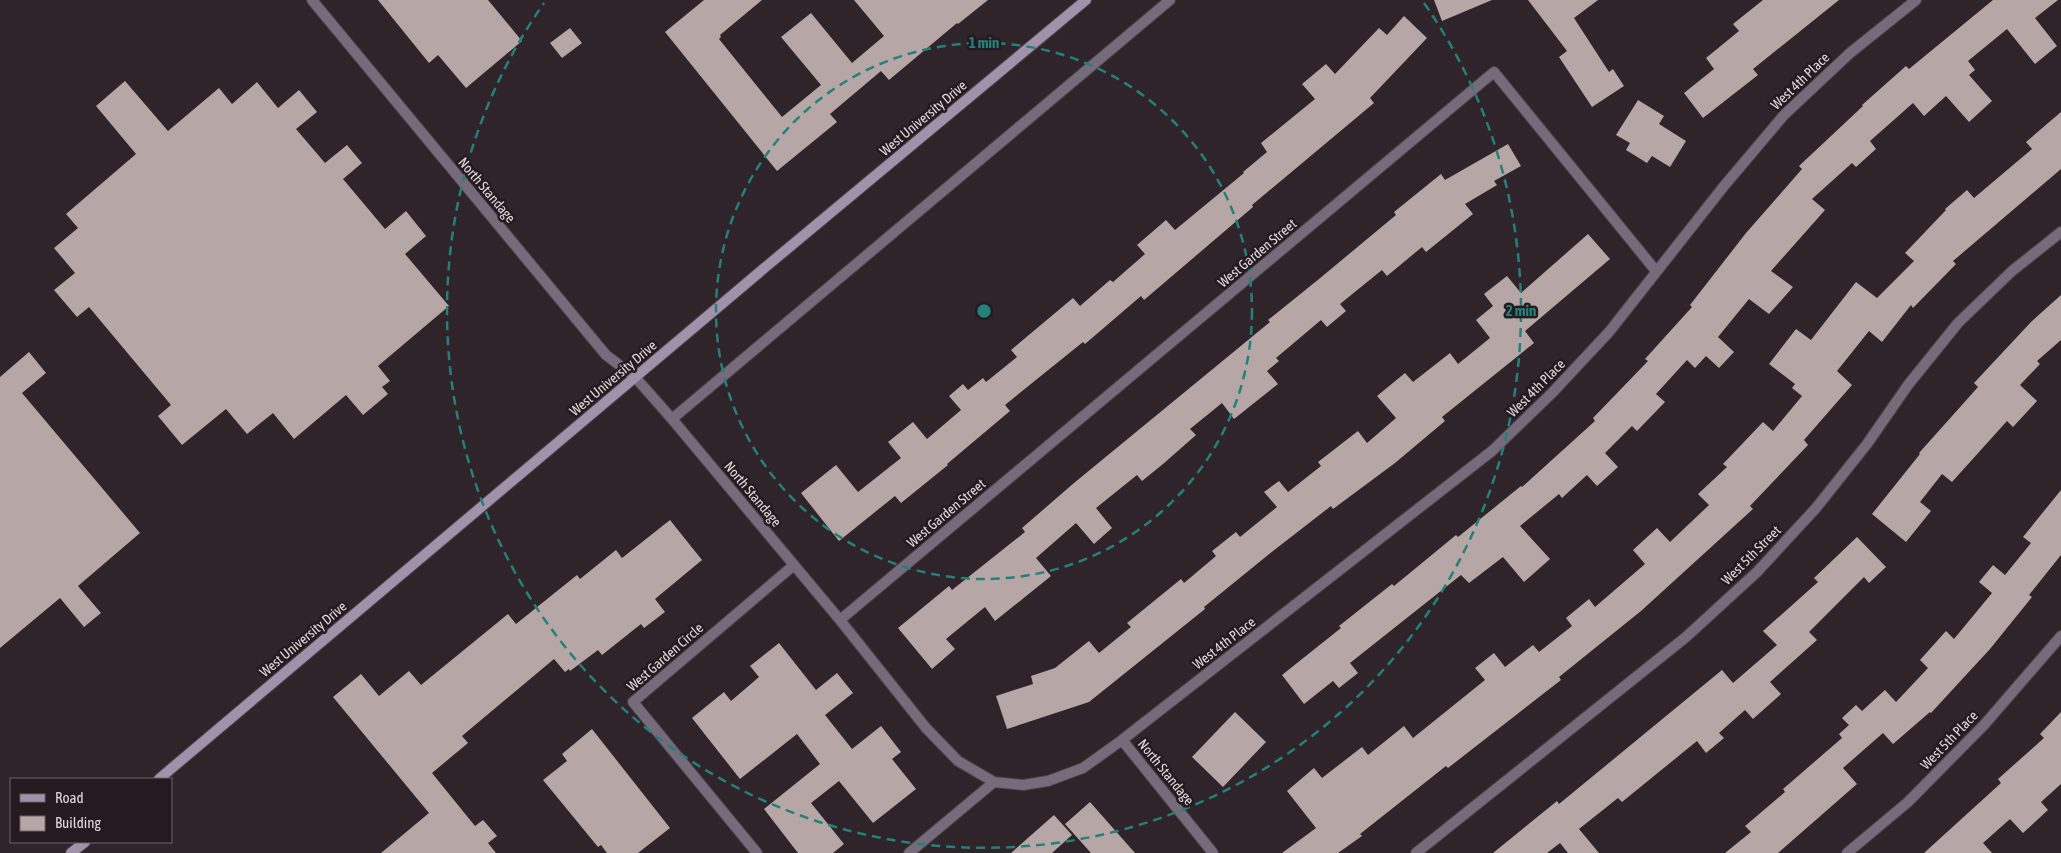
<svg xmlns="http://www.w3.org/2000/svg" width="2061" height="853" viewBox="0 0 2061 853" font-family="'Asap Condensed',sans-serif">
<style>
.building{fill:#b6a7a6}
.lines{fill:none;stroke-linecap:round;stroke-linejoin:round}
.street-casing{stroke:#4a4146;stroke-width:12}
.secondary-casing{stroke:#4a4146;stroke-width:12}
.street{stroke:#756b7b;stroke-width:10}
.secondary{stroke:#a191ab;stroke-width:10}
.ring{fill:none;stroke:#248079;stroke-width:2.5;stroke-dasharray:9 6}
.labels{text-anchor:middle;stroke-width:5;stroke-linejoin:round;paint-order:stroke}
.street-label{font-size:14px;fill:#e0d9dc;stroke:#241a1f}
.centre{fill:#248079;stroke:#241a1f;stroke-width:2.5}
.ring-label{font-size:15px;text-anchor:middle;font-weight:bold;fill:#248079;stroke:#241a1f;stroke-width:5;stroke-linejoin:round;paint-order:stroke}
</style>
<rect width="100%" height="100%" fill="#2e2429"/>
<path class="building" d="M378,0H488L522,41L466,88L438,55L429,63Z
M704,0H762L720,35L721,37L719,39L782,117L821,85L781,37L811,13L852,63L884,36L854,0H988L958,24L957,23L889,80L881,71L830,114L837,122L777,171L665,32Z
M1434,0H1492L1442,21Z
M1528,0H1598L1574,18L1609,72L1613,69L1624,86L1592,107L1559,57L1567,51Z
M1763,0H1839L1753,69L1758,75L1703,118L1684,93L1714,69L1706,58L1739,31L1733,24Z
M1993,0H2058L2035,18L2057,46L2035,64L2007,29L1968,61L1975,70L1969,75L1992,101L1969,122L1946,96L1924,116L1913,103L1870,141L1876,149L1856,167L1852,163L1812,199L1825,210L1771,271L1793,287L1769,314L1749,299L1718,337L1734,352L1719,368L1706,356L1695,368L1687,360L1656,394L1665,402L1637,431L1632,426L1605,453L1618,467L1597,486L1587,475L1562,498L1559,494L1520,526L1550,559L1524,582L1503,557L1469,583L1461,575L1350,663L1358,673L1339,688L1333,681L1304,704L1282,675L1341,628L1339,626L1392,584L1394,586L1456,535L1458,537L1521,486L1522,487L1595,421L1593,418L1648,361L1645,359L1692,307L1690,305L1746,233L1802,169L1799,166L1863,106L1862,105L1906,66L1909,69Z
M1404,16L1427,38L1370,98L1374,103L1252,205L1253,207L1144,300L1141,296L1085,344L1083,342L1005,405L1010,411L947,464L948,465L901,503L895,496L839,541L801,493L836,465L858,492L901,458L888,442L913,422L927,439L961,410L949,396L963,384L968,390L983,378L986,382L1017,357L1011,350L1073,298L1080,306L1110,280L1113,282L1145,254L1137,245L1166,220L1175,230L1244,173L1243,172L1267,152L1261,143L1315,99L1302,84L1326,64L1335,74L1379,28L1387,35Z
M570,28L582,43L562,58L550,43Z
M125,81L168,131L219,88L232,104L257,82L278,108L299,90L317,112L296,129L325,163L347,145L362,163L343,179L385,229L406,211L426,236L405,254L449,306L378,366L390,381L382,387L388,394L363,415L346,395L294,439L273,413L247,434L226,409L182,445L158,416L171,405L89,307L77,317L54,290L75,273L54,248L78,228L66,214L136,154L96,106Z
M1638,100L1664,116L1659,124L1686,141L1670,167L1652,156L1647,163L1626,150L1630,143L1616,135Z
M2061,112V169L1953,261L1956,264L1913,308L1911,305L1882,342L1869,331L1837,371L1852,385L1804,440L1808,445L1750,506L1753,509L1641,611L1559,677L1561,680L1448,768L1446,766L1360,834L1362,836L1338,853H1282L1316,828L1287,791L1314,768L1322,778L1362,747L1368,755L1404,726L1413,738L1485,680L1475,668L1494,653L1505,667L1533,645L1539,652L1572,626L1566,618L1589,599L1595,607L1645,564L1633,550L1657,528L1670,542L1709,505L1698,494L1727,467L1723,464L1763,422L1773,431L1802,396L1792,388L1795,384L1769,364L1796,329L1811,340L1856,282L1877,298L1914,261L1905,253L1946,210L1945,209L1967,190L1974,198L2032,149L2026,142Z
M1508,144L1521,166L1494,181L1497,185L1465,204L1473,214L1426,252L1422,247L1387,276L1382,270L1340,304L1346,311L1327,327L1321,320L1276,358L1279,361L1267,371L1278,384L1234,419L1222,403L1190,429L1196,435L1163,464L1142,481L1137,475L1096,508L1112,528L1094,544L1076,523L1036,558L1051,576L995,621L985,607L946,639L955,649L932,669L898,628L949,586L952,590L1025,532L1022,528L1074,483L1270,322L1268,320L1319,279L1396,215L1394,212L1441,174L1445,180Z
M1588,234L1610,259L1525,331L1534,343L1442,417L1445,421L1395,463L1333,509L1331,506L1273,551L1204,607L1205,609L1089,702L1007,729L996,696L1033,684L1031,676L1055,668L1089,641L1099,653L1131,627L1127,623L1181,579L1184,583L1216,556L1212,551L1236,532L1240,537L1277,507L1264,492L1279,481L1288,492L1321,466L1318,462L1358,431L1367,443L1396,418L1377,396L1405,373L1413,382L1450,353L1458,364L1490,338L1476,320L1493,306L1484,294L1507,276L1521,293Z
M2061,295V340L2037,361L2040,364L2020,385L2037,401L2013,427L2007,421L1952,482L1942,474L1920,502L1931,511L1906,542L1872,514L1920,454L1919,453L1978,387L1974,383L2031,322Z
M29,352L46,373L22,393L140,533L78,586L101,613L84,627L60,598L0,648V377Z
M2061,490V555L2029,595L2032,597L1990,649L1931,713L1930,712L1893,744L1883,733L1843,768L1857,784L1778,853H1725L1751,832L1745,826L1785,792L1783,789L1842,738L1839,734L1849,725L1842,718L1856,705L1862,711L1885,690L1896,702L1928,668L1920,660L1946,631L1954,639L1992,593L1979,582L1993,565L2005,575L2031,543L2023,537Z
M670,520L702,560L655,599L665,612L644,628L641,624L602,655L598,650L570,671L569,669L565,672L554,659L462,736L468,743L432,773L475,826L483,820L497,836L488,843L496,853H381L429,813L333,697L361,674L379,696L409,671L421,685L508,614L516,624L577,575L580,579L616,550L622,558Z
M1857,537L1886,567L1869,583L1864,577L1809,632L1817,640L1770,682L1781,694L1753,719L1745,710L1719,733L1724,738L1706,753L1697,741L1622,802L1618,798L1579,829L1599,853H1568L1560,843L1547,853H1493L1557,801L1559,804L1722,670L1733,683L1777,645L1763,631L1818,582L1814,578Z
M779,643L816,690L837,673L853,693L825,715L852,749L881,726L901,752L892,759L916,789L873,823L839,781L811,803L844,844L833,853H798L764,809L820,764L797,734L740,779L692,718L724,692L731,701L759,677L750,666Z
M1235,712L1266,742L1223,787L1192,757Z
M2061,712V784L2041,802L2048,810L2023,833L2010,819L1983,843L1992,853H1924L2001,783L1998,779L2044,738L2040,734Z
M592,729L670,828L638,853H607L601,845L598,847L543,780L567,761L562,754Z
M1090,802L1135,853H1091L1065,824Z
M1054,815L1072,835L1052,853H1011Z"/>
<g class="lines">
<defs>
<path id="street" d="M312,0L606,355L635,377L672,419L840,620L926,728L958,761L994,782L1023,785L1048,781L1083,768L1122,740L1213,853
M672,419L1170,0
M840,620L1494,72L1656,271
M1122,740L1492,451L1552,393L1609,332L1724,186L1784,115L1850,53L1916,0
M757,853L633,702L794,565
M909,853L994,782
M1416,853L1686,637L1757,572L1816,508L1867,444L1908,385L1958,323L2012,271L2061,232
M1847,853L1908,802L1984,725L2061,636"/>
<path id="secondary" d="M159,779L768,265L1086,0
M71,853L85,842"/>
</defs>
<use href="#street" class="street-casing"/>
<use href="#secondary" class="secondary-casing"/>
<use href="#street" class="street"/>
<use href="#secondary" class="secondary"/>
</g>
<g class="ring">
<circle cx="984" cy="311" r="268"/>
<path d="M1424 3A537 537 0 1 1 544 3"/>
</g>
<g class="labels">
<g class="street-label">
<text transform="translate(1800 81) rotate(-44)" y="5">West 4th Place</text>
<text transform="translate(923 118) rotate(-40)" y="5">West University Drive</text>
<text transform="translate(487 190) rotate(50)" y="5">North Standage</text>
<text transform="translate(1257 253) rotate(-40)" y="5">West Garden Street</text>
<text transform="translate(613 378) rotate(-40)" y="5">West University Drive</text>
<text transform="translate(1536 388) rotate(-45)" y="5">West 4th Place</text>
<text transform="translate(753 494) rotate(50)" y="5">North Standage</text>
<text transform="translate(946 513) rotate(-40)" y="5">West Garden Street</text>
<text transform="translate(1751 555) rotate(-45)" y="5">West 5th Street</text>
<text transform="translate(303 639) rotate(-40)" y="5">West University Drive</text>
<text transform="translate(1224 643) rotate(-38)" y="5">West 4th Place</text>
<text transform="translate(665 657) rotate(-41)" y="5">West Garden Circle</text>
<text transform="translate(1949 740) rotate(-46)" y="5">West 5th Place</text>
<text transform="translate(1166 772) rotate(51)" y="5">North Standage</text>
</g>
</g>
<circle cx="984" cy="311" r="8" class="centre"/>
<g class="ring-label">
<text x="984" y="48">1 min</text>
<text x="1521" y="316">2 min</text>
</g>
<rect x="10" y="778" width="162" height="65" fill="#241a1f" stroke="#6f666b"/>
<rect x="20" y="794" width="25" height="8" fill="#a191ab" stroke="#6f666b"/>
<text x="55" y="803" font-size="15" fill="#e0d9dc">Road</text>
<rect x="20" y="816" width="25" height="15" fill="#b6a7a6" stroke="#6f666b"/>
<text x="55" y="828" font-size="15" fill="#e0d9dc">Building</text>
</svg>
